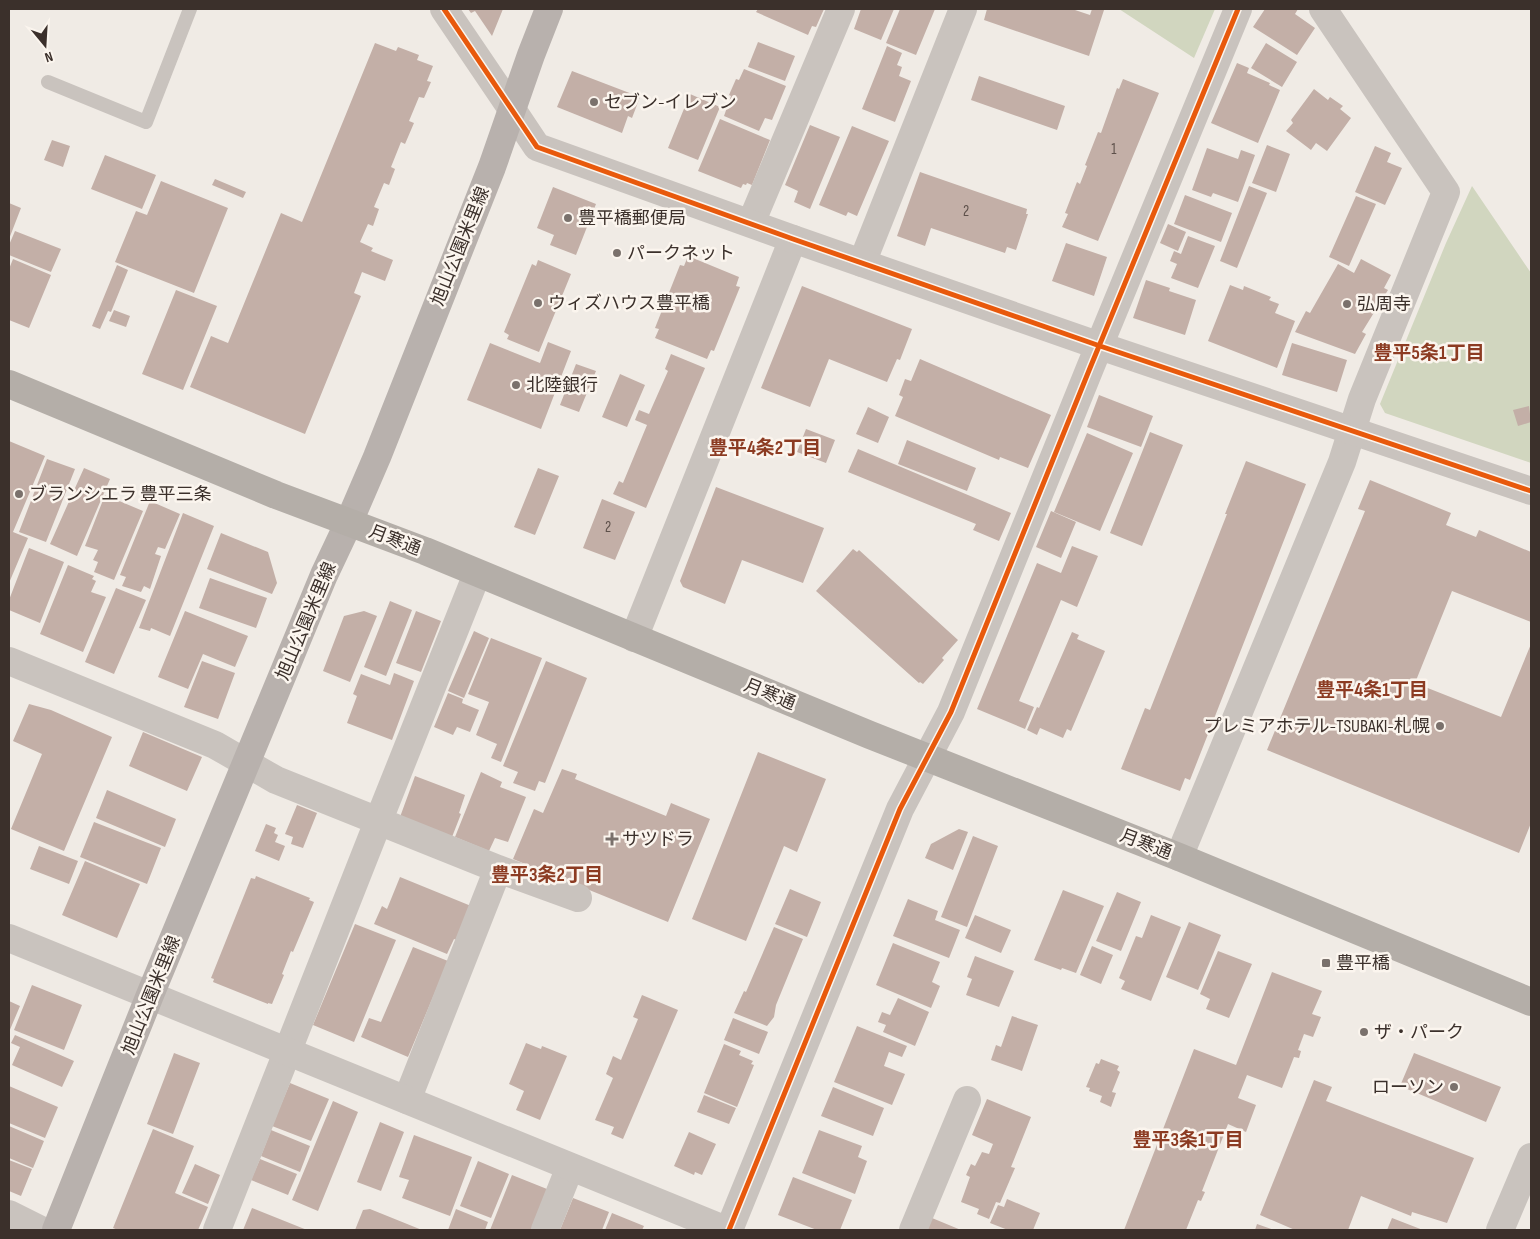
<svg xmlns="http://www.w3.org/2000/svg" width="1540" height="1239" viewBox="0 0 1540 1239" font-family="'Sofia Sans Condensed','Noto Sans JP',sans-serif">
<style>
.green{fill:#d1d6bf}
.building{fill:#c3afa7}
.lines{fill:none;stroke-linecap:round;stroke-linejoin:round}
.service{stroke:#c9c3be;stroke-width:14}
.minor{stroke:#c9c3be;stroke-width:28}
.tertiary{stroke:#c9c3be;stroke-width:28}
.primary{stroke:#b8b1ad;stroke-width:28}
.trunk{stroke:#b4aea8;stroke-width:28}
.cycleway-casing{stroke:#fbf5ee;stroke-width:8}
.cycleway{stroke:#e8590c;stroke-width:5}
.poi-dot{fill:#7a716c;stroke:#fbf5ee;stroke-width:2}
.labels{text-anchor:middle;stroke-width:5;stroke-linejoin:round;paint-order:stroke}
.number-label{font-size:15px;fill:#5d504a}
.poi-label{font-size:18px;fill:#3b302b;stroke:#fbf5ee;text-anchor:start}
.street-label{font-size:18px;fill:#3b302b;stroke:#fbf5ee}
.neighbourhood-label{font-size:19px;font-weight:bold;fill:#8c3b22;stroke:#fbf5ee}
</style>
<rect width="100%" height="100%" fill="#f0ebe5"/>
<path class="green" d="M1119,9H1215L1194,58Z
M1472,186L1531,273V463L1385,413L1380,404L1446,243Z"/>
<path class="building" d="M468,9H503L492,36L475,11L471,13Z
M758,9H824L816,27L812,26L808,35L756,12Z
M861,9H894L881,40L854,29Z
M900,9H935L916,55L886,43Z
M987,9H1072L1090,15L1092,9L1104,10L1089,56L984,20Z
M1265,9H1298L1295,14L1315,28L1297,55L1253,27Z
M758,42L795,56L785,81L748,67Z
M375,43L396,51L398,47L419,55L417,60L433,66L427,81L431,82L424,98L419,97L409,121L414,123L405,144L401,142L391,167L395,169L389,185L384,183L374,207L379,209L373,226L368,224L360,242L373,248L371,251L393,260L385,281L362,272L354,293L361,296L305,434L190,387L211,336L228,343L281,213L302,222Z
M1266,43L1297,62L1282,87L1251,68Z
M887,46L902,53L897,65L902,67L899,76L911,81L895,122L862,109Z
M1237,63L1249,68L1247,73L1270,83L1269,85L1280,90L1258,143L1211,123Z
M744,69L786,86L772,120L765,118L759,131L724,116L731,96L729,95L736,79L739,80Z
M572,71L640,97L632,118L628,116L622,133L557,107Z
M979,76L1065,106L1057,130L971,100Z
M1123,79L1159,93L1098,241L1062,227L1068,214L1065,213L1077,182L1080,184L1087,166L1085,165L1098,132L1101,133L1117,88L1119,89Z
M1314,89L1328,100L1330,97L1343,106L1340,109L1351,118L1327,151L1316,143L1311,150L1286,131L1293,123L1291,120Z
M690,94L720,107L698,160L668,148Z
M720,119L770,140L752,185L747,183L746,185L743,184L741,188L698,171Z
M810,125L840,137L810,209L794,202L798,191L785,185Z
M852,126L889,141L857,216L848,212L846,216L819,205Z
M52,140L70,146L63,167L44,160Z
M1267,145L1290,154L1276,192L1252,183Z
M1375,146L1391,153L1387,162L1402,168L1385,205L1355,192Z
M1207,148L1238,159L1241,150L1255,155L1238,202L1213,193L1211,197L1192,190Z
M105,155L156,175L142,209L91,189Z
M920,172L1027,209L1026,214H1028L1016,250L1007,247L1005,253L931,228L925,246L897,236Z
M215,179L246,192L243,198L212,185Z
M161,181L228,208L194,293L115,262L136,211L147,215Z
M1249,186L1267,193L1237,268L1220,261Z
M553,187L596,204L576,255L550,245L554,235L537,228Z
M1185,195L1232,213L1221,242L1174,224Z
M1356,196L1376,204L1349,266L1329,257Z
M9,203L21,208L9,239Z
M1168,224L1186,232L1178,251L1160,243Z
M15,231L61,249L51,272L9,255V245Z
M1188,236L1215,246L1198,288L1171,278L1177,264L1170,261L1174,251L1181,254Z
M1066,243L1107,257L1094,296L1052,281Z
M688,256L739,277L736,286L740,287L714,351L711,350L707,359L655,338L659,329L655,328L680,265L684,266Z
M13,259L51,275L29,328L9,320V269Z
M1361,259L1391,275L1384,288L1388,290L1362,332L1366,334L1355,354L1295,332L1306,311L1310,313L1338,264L1354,273Z
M538,260L571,274L539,352L507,339L509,335L504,332L532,264L536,266Z
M117,265L128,270L111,312L108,311L100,329L92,326Z
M1146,280L1170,288L1169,291L1196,300L1185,335L1133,318Z
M1230,285L1243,290L1244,286L1271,297L1269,300L1279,304L1275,313L1295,321L1277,368L1208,341Z
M802,286L912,329L900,360L897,359L887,382L829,359L810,407L761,388Z
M176,290L217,306L183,390L142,374Z
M114,310L130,316L126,327L109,321Z
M548,342L571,351L541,429L467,400L490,343L540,363Z
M1292,343L1347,360L1337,392L1282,375Z
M671,354L705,368L646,508L613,494L619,481L623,483L647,425L635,420L639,410L649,414L668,371L665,369Z
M920,359L1051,415L1028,468L1000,457L999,460L895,416L903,397L899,395L905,379L911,381Z
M576,364L596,371L579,412L560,405Z
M620,374L645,385L627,427L602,417Z
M1099,395L1153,416L1141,447L1087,427Z
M1529,406L1531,422L1518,426L1513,410Z
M868,407L889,417L878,443L856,434Z
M806,429L835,440L826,463L797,452Z
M1150,432L1183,445L1142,546L1110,533Z
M1087,433L1133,453L1100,531L1054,512Z
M907,440L976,468L967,491L898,464Z
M9,441L45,456L13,532L28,538L9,583Z
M858,449L1011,513L999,541L973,530L976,524L848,472Z
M47,459L75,469L46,542L19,532Z
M1246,461L1306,484L1190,780L1185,778L1180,791L1121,769L1145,708L1150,710L1227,514H1225Z
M84,468L110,479L77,556L50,544Z
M538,468L559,476L535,535L514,527Z
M1370,480L1451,513L1446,525L1476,537L1479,530L1531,552V622L1452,591L1415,683L1501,717L1531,644V823L1519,853L1267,750L1365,511L1358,509Z
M716,487L824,528L803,583L742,560L725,604L683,587L680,581Z
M105,495L143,511L114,580L94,572L98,562L93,560L98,550L85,546Z
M602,499L635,512L615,560L583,548Z
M150,501L180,514L165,549L158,547L155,554L161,556L150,589L144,586L141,592L122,586L126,577L120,575Z
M1051,511L1076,522L1061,558L1036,547Z
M183,513L214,526L170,636L151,628L150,631L139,628Z
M221,533L268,552L277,583L272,594L207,569Z
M1072,546L1098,556L1077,607L1061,600L1019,701L1034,707L1025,729L977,709L1037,563L1061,573Z
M29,548L64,562L40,623L9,610V600Z
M853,549L857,552L859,550L958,640L942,658L944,660L923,684L920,682L919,683L816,591Z
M68,565L94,576L92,579L96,581L91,592L106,597L83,652L40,634Z
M210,578L267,598L256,628L199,608Z
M116,588L146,600L114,674L85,662Z
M390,601L412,610L386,676L364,667Z
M185,611L248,636L235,667L203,654L188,689L158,677Z
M364,611L377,616L350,682L323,671L344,616Z
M416,611L441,621L421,672L396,663Z
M474,631L489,638L464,698L448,691Z
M1072,632L1079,635L1077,639L1105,651L1071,731L1067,729L1063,738L1040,728L1037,735L1027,730L1037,707L1039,708Z
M491,638L542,658L501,762L491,758L497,744L476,735L489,702L468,694Z
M202,661L235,673L218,719L184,707Z
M546,661L587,678L545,783L539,781L535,791L513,783L518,772L503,766Z
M394,673L414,681L392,740L347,723L357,696L353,694L361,674L390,685Z
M448,693L463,699L462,703L479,710L470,732L457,727L453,735L434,727Z
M29,704L51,710L112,737L64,851L11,829L42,754L13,741Z
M143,732L202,757L187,791L129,766Z
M758,752L826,779L797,852L784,846L746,941L692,919Z
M562,769L577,774L575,779L666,816L671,803L710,819L668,922L513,859L534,809L543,813Z
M481,772L502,782L500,787L526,797L508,842L495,838L489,851L455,837Z
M415,776L465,795L459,813L461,814L452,837L400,817Z
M107,790L176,819L165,847L96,818Z
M297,805L317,813L303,848L291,844L293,837L285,834Z
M94,822L161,848L147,884L80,857Z
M266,824L276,828L274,833L278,835L275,842L285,846L279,861L255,851Z
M959,829L968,832L953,870L925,858L931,844Z
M973,836L998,846L967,927L941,917Z
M39,846L78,861L69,884L30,869Z
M85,861L140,884L117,938L62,915Z
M256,876L310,898L309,900L314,902L293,952L291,951L282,974L284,975L272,1004L268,1003V1004L213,982L214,979L211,978L251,878L255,879Z
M400,877L476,908L462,942L454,939L447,954L374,924L382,906L387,909Z
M790,889L821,902L807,937L775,924Z
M1063,890L1104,906L1076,973L1062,968L1061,970L1034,960Z
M1117,892L1141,902L1121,951L1096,941Z
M908,899L938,911L935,920L960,930L949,958L893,936Z
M975,915L1011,930L1001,953L965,938Z
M1151,915L1181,927L1151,1001L1121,989L1125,981L1119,978L1136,936L1142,938Z
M1189,922L1221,935L1198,990L1166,977Z
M355,924L396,940L354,1042L313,1025Z
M774,927L803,939L776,1005L774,1017L767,1026L734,1013L744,991L746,992Z
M893,943L940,962L932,982L940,986L931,1008L876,985Z
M1092,946L1113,955L1101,984L1080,975Z
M413,947L448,961L408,1057L361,1037L369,1018L381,1022Z
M1218,951L1252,964L1229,1018L1206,1009L1210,999L1200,994Z
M975,956L1014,971L999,1007L966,995L972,979L967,977Z
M1272,972L1322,991L1312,1014L1321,1017L1313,1037L1304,1034L1298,1050L1301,1051L1299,1058L1294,1057L1282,1088L1247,1075L1238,1098L1256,1105L1246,1132L1228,1124L1202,1191L1205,1192L1201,1201L1198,1200L1186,1230H1124L1194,1049L1236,1065Z
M32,985L82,1005L64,1050L14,1030Z
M642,995L678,1010L623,1139L611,1134L614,1127L595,1120L613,1078L606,1074L613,1056L621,1060L638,1019L633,1017Z
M898,998L929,1012L915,1046L883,1032L886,1025L878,1022L882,1012L890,1015Z
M9,1001L20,1006L9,1032Z
M1012,1016L1038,1025L1022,1071L991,1060L996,1045L1001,1047Z
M733,1018L768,1032L759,1054L724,1040Z
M857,1026L907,1046L902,1057L889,1052L884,1066L905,1074L892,1105L834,1082Z
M15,1035L74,1061L62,1087L12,1065L20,1047L11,1043Z
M526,1043L541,1049L542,1046L567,1056L540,1120L516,1110L524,1091L509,1084Z
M724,1044L741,1051L739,1055L753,1061L751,1064L754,1065L737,1107L704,1093Z
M174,1053L200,1063L173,1134L147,1124Z
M1414,1053L1501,1087L1486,1122L1400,1086Z
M1101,1059L1119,1066L1117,1070L1120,1072L1112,1092L1116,1093L1111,1107L1100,1102L1102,1096L1089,1091L1090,1088L1086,1087L1096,1063L1099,1064Z
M1314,1080L1332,1087L1326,1101L1474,1158L1447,1223L1412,1212L1411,1216L1361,1196L1348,1230H1295L1260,1215Z
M290,1083L329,1099L311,1141L272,1126Z
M9,1086L58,1107L45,1138L9,1123Z
M833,1087L884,1108L873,1136L821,1116Z
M704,1095L736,1108L729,1124L697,1112Z
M987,1099L1031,1117L1011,1167L1015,1168L1000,1203L996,1202L989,1219L977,1214L979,1209L961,1202L970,1177L966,1175L971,1164L975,1166L982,1152L989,1154L993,1144L972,1135Z
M333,1101L358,1112L318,1211L292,1200Z
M380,1122L404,1132L381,1191L357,1182Z
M9,1126L44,1141L33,1168L9,1158Z
M153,1129L194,1146L175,1193L208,1207L198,1230H118L113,1228Z
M271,1130L310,1146L300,1172L261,1156Z
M819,1130L862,1146L858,1157L867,1161L855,1194L802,1173Z
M689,1132L716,1144L702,1175L695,1172L694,1175L674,1166Z
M414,1135L472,1157L450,1216L402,1198L409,1180L399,1177Z
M260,1159L297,1174L288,1195L251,1180Z
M9,1160L32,1169L21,1196L9,1191Z
M478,1161L509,1174L491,1218L460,1206Z
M195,1164L220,1175L208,1204L182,1193Z
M512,1175L547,1189L531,1230H490Z
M793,1177L852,1200L840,1230H817L778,1215Z
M573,1198L609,1212L602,1230H560Z
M1007,1199L1040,1213L1033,1230H1008L990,1223L998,1205L1004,1207Z
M252,1208L307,1230H243Z
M370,1209L422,1230H355L363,1210Z
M456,1209L488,1222L485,1230H448Z
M612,1213L644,1226L642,1230H605Z
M932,1218L961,1230H927Z
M1392,1218L1423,1230H1387Z
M1257,1224L1274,1230H1255Z"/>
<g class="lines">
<path class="service" d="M48,82L146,122L190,9"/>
<path class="minor" d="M444,9L511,108
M751,223L841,9
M862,263L963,9
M634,638L793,239
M9,661L215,745L276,780L498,869L578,898
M1179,857L1342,462L1362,399L1446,192L1323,9
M407,1100L498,869
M9,1214L41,1230
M217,1230L378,822L477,574
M545,1230L570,1167
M729,1230L900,809L951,712L1090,368L1238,9
M913,1230L967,1100"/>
<path class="tertiary" d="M511,108L537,147L793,239L1100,346L1531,491
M9,938L726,1230
M1500,1230L1531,1157"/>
<path class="primary" d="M56,1230L150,995L324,575L349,522L377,457L492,167L531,55L549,9"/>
<path class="trunk" d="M9,384L276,495L425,551L870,735L1179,857L1531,1002"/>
<defs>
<path id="cycleway" d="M444,9L537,147L793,239L1100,346L1531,491
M729,1230L900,809L951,712L1090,368L1238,9"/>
</defs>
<use href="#cycleway" class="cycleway-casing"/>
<use href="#cycleway" class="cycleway"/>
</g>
<g class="poi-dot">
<circle cx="594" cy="102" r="5"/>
<circle cx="568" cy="218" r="5"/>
<circle cx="617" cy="253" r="5"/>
<circle cx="538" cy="303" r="5"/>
<circle cx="1347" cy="304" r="5"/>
<circle cx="516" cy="385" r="5"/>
<circle cx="19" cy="494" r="5"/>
<circle cx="1440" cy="726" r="5"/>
<path d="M609.5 831.5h5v5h5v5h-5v5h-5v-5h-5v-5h5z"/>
<rect x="1321" y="958" width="10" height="10" rx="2.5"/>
<circle cx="1364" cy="1032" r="5"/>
<circle cx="1454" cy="1087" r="5"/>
</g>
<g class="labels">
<g class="number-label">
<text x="1114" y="154">1</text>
<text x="966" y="216">2</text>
<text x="608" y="532">2</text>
</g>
<g class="poi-label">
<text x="604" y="108">セブン-イレブン</text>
<text x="578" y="224">豊平橋郵便局</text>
<text x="627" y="259">パークネット</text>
<text x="548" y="309">ウィズハウス豊平橋</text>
<text x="1357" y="310">弘周寺</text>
<text x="526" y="391">北陸銀行</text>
<text x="29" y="500">ブランシエラ 豊平三条</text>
<text x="1430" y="732" text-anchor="end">プレミアホテル-TSUBAKI-札幌</text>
<text x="622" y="845">サツドラ</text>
<text x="1336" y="969">豊平橋</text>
<text x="1374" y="1038">ザ・パーク</text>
<text x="1444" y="1093" text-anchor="end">ローソン</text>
</g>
<g class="street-label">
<text transform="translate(460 246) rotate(-68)" y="6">旭山公園米里線</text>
<text transform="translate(395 540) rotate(21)" y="6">月寒通</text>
<text transform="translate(306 621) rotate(-67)" y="6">旭山公園米里線</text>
<text transform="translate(770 694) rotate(22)" y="6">月寒通</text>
<text transform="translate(1146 844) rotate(21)" y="6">月寒通</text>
<text transform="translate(151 995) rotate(-68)" y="6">旭山公園米里線</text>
</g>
<g class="neighbourhood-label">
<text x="1429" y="359">豊平5条1丁目</text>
<text x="765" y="454">豊平4条2丁目</text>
<text x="1372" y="696">豊平4条1丁目</text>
<text x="547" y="881">豊平3条2丁目</text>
<text x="1188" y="1146">豊平3条1丁目</text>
</g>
</g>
<rect width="1540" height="1239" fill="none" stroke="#3b302b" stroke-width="20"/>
<g transform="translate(45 45) rotate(162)" stroke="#fbf5ee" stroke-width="4" paint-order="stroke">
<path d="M0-4L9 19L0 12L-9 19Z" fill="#3b302b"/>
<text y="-8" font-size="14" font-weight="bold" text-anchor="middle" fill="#3b302b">N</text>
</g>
</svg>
